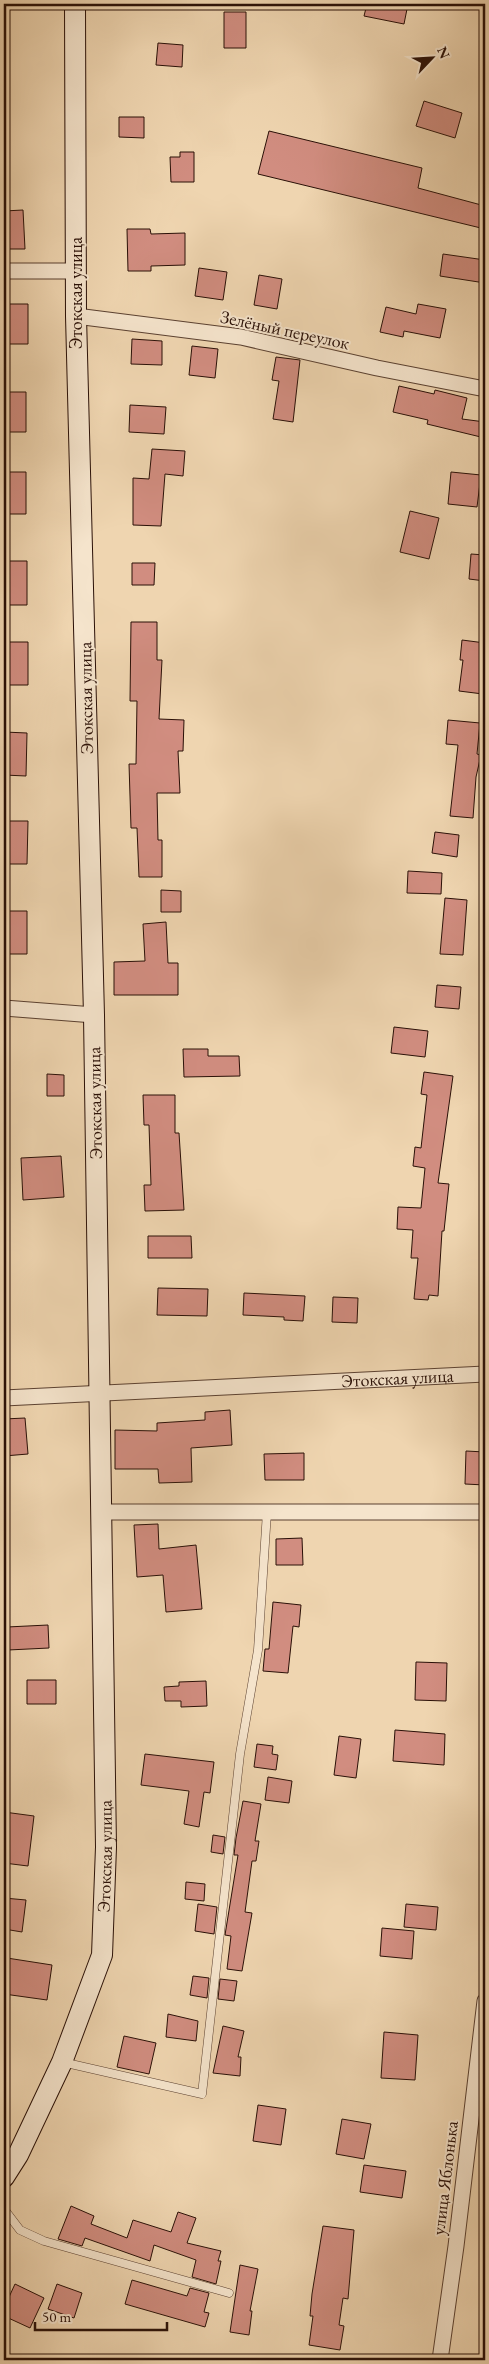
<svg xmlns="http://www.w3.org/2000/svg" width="489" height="2364" viewBox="0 0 489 2364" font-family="'EB Garamond',serif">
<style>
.building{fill:#d18d80;stroke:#2a1007}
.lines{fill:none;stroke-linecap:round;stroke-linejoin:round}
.lane-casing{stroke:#5b4131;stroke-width:9}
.street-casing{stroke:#5b4131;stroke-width:17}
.secondary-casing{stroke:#2a1007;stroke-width:22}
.lane{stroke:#f5e4cc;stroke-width:8}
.street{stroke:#f5e4cc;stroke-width:15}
.secondary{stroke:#f5e4cc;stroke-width:20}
.labels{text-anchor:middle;stroke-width:4;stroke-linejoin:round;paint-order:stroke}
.street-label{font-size:18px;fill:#2a1007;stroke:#f5e4cc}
</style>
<rect width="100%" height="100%" fill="#efd5b0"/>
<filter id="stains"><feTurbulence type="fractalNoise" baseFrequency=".004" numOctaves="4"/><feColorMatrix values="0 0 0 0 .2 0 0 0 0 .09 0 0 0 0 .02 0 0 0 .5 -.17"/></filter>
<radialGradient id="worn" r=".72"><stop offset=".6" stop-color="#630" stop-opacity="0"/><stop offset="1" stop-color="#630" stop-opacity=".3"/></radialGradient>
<path class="building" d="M367,4H408L404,24L364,16Z
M224,12H246V48H224Z
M158,43L183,45L182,67L156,65Z
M424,101L462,113L455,138L416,126Z
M119,117H144V138L119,137Z
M269,131L422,168L418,188L485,206V229L258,174Z
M180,152H194V182H171L170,157H180Z
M23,210L25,249H4V211Z
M127,229H150L151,234L185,233V265L151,266V271H128Z
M443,254L485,260V283L440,276Z
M199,268L227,272L223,300L195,296Z
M259,275L282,279L277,309L254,305Z
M4,304H28V344H4Z
M418,304L446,309L440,338L404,331L403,337L380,332L386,307L416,314Z
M132,339L162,341V365L131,364Z
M192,346L218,349L215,378L189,375Z
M276,357L300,360L293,422L273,419L279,381L272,380Z
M399,386L434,394L435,390L467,398L462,419L485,422V438L427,424L428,420L393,412Z
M4,392H26V432H4Z
M130,405L166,407L164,434L129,432Z
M152,449L185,451L183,476L165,474L161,526L133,525V478L149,479Z
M4,472H26V514H4Z
M451,472L481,475L477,507L448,504Z
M410,511L439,518L429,559L400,552Z
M471,554L485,555V581L469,579Z
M4,561H27V605H4Z
M132,563H155L154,585H132Z
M131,622H157V660H162L159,719L184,720L183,751H178L180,793H157L158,840H162V877H139L137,828H131L129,764H136L137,701H130Z
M462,640L485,643L482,675H485L483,694L459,691L463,660H460Z
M4,642H28V685H4Z
M448,720L480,723L477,754L481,755L476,777L473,818L450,816L458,745L446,744Z
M4,732L27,733L26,776L4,775Z
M4,821H28L27,864H4Z
M435,832L459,835L457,857L432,853Z
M408,871L442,873L441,894L407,893Z
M161,890L181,891V912H161Z
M445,898L467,900L463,955L440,954Z
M4,911H27V954H4Z
M166,922L168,963H178V995H114V962L145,961L143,924Z
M437,985L461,987L459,1009L435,1007Z
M394,1027L428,1031L425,1057L391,1053Z
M183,1049H208V1056H239L240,1076L184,1077Z
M424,1072L453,1076L438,1183L449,1184L444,1231H442L438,1296L429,1295L428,1300L414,1299L418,1258H411L413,1230L397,1229L398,1207L421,1208L425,1168L413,1166L415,1147L421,1148L427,1095L421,1094Z
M47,1074L64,1075V1096H47Z
M143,1095H175V1133H179L184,1210L145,1211L144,1185H151L149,1125H144Z
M61,1156L64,1197L23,1200L21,1158Z
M148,1236H191L192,1258H148Z
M158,1288L208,1289L207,1316L157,1315Z
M244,1293L305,1296L303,1321L284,1320V1317L243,1315Z
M333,1297L358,1298L357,1323L332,1322Z
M230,1410L232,1445L191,1448L192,1482L159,1483L158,1469H115V1430L157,1431V1423L205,1420V1412Z
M25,1418L28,1454L4,1456V1419Z
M466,1451L485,1452V1485L465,1484Z
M304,1453V1480H265L264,1454Z
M158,1524L159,1549L196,1545L202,1609L166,1612L163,1575L137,1577L134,1525Z
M302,1538L303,1565H276V1539Z
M273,1602L301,1605L299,1627L293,1626L288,1673L263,1671L265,1649H269Z
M48,1625L49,1648L8,1650L7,1627Z
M416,1662L447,1663L446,1701L415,1700Z
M27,1680H56V1704H27Z
M206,1681L207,1706L181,1707V1701H165L164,1687L179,1686V1682Z
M395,1730L445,1734L444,1765L393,1761Z
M339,1736L361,1739L356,1778L334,1775Z
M257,1744L273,1746L272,1754L278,1755L276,1770L254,1767Z
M145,1754L214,1762L210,1793L204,1792L199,1827L184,1824L189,1791L141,1785Z
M268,1777L292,1781L289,1803L265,1800Z
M243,1801L261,1804L255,1841H259L256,1861H252L245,1912L252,1913L242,1971L227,1969L231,1936L225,1935L238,1855H234L236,1838Z
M4,1812L34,1816L28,1866L4,1863Z
M213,1835L225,1837L223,1854L211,1852Z
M186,1882L205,1884L204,1901L185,1899Z
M4,1898L26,1900L22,1932L4,1929Z
M198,1904L217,1907L214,1934L195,1931Z
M406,1904L438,1907L436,1930L404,1927Z
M382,1928L414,1931L412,1959L380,1956Z
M7,1958L52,1965L47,2000L4,1994Z
M193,1976L209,1978L207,1998L190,1995Z
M220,1979L237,1981L234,2001L218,1999Z
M168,2014L198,2021L196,2041L166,2037Z
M223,2026L244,2031L238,2057H241L240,2076L213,2073Z
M384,2032L418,2035L415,2080L381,2078Z
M124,2036L156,2043L149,2074L117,2067Z
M258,2105L286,2109L281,2145L253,2141Z
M342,2119L371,2124L364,2159L336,2154Z
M364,2165L406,2171L402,2198L360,2192Z
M71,2206L94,2216L91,2224L127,2238L133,2220L171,2232L178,2212L196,2218L187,2243L221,2251L218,2261H221L216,2284L192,2277L196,2260L154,2245L150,2261L85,2238L82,2246L58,2239Z
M323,2226L354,2230L348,2299L343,2298L339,2325L344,2326L340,2350L309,2345L313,2316H310L312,2294Z
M240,2265L258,2269L250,2311H252L249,2335L230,2332Z
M132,2280L187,2296L190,2288L209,2293L204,2312L209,2313L205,2327L125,2304Z
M15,2284L44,2298L30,2328L4,2316V2308Z
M57,2284L82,2293L74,2318L48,2309Z"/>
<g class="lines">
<defs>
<path id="lane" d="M62,2062L202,2094L240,1754L258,1650L267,1512
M4,2209L20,2230L44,2241L229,2293"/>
<g id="street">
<path d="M4,271H76"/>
<path d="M76,316L241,337L377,368L485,389"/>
<path d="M4,1008L94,1015"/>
<path id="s1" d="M4,1398L485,1374"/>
<path d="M100,1512H485"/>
<path d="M440,2360L456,2246L485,2001"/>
</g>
<g id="secondary">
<path id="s2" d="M4,2177L18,2155L62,2062L102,1955L106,1847L94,1015L76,316L75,4"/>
</g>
</defs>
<use href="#lane" class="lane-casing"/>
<use href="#street" class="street-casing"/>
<use href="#secondary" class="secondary-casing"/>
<use href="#lane" class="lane"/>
<use href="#street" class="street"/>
<use href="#secondary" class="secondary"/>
</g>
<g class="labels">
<g class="street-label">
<text transform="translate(76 293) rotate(-90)" y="6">Этокская улица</text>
<text transform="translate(285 330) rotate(12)" y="6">Зелёный переулок</text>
<text transform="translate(86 698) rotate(-91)" y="6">Этокская улица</text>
<text transform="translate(95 1103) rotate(-91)" y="6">Этокская улица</text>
<text dy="6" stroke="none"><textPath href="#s1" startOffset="394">Этокская улица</textPath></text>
<text dy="6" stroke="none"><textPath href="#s2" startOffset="342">Этокская улица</textPath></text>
<text transform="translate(445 2178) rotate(-83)" y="6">улица Яблонька</text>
</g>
</g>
<rect width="489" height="2364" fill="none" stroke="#efd5b0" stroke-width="20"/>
<rect x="5" y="5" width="479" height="2354" fill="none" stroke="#2a1007" stroke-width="2.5"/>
<rect x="10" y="10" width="469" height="2344" fill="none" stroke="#2a1007"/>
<g transform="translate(432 58) rotate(65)" stroke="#f5e4cc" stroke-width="4" paint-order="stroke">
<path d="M0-4L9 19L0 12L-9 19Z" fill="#2a1007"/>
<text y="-8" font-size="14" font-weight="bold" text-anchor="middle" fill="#2a1007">N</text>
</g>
<path d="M35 2322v8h132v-8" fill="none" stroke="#2a1007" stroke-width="2.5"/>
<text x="42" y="2322" font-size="15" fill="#2a1007" stroke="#f5e4cc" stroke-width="4" paint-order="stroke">50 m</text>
<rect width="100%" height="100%" filter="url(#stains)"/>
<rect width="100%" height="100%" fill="url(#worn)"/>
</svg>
